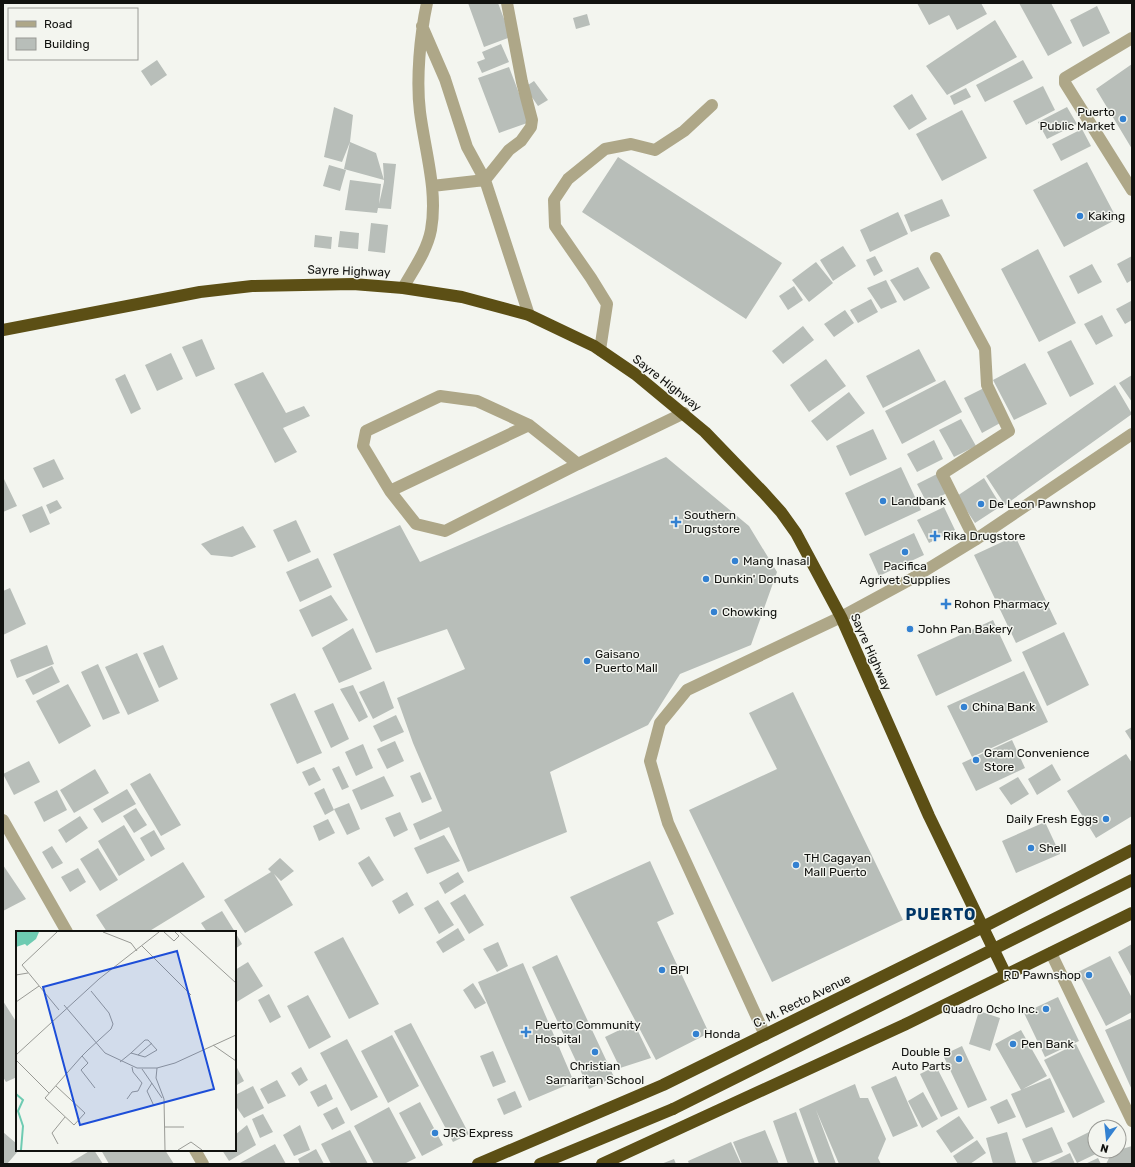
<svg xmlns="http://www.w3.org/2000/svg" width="1135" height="1167" viewBox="0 0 1135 1167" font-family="Rubik,sans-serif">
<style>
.building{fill:#b8beb9}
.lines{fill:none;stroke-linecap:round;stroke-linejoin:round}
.lane{stroke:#aea788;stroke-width:12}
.street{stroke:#aea788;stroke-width:12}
.highway{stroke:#5c4f15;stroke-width:12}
.highway-bridge{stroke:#5c4f15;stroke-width:12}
.poi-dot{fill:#3381d1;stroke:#f3f5ef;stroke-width:1.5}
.labels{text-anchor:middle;stroke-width:3;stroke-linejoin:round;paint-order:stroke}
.poi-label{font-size:12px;fill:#11120f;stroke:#f3f5ef;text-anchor:start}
.street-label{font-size:12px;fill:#11120f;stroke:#f3f5ef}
.district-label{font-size:16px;font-weight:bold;letter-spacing:1px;fill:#003566;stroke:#f3f5ef}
.inset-river{fill:none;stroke:#6ecbb2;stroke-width:2}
.inset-road{fill:none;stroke:#999a95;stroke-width:1}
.view{fill:#1d4ed8;fill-opacity:0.15;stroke:#1d4ed8;stroke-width:2}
.inset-edge{fill:none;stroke:#11120f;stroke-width:2}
</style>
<rect width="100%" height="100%" fill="#f3f5ef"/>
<path class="building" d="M468,3H498L511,37L484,47Z
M917,3H981L987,14L957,30L949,15L929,25Z
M1019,3H1051L1072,43L1048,56Z
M1097,6L1110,33L1083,47L1070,20Z
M587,14L590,25L576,29L573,18Z
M995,20L1017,57L947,95L926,66Z
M501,44L509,62L482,73L477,62L485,59L482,52Z
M157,60L167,75L151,86L141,71Z
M1023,60L1033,78L985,102L976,85Z
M1132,64V149L1096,89Z
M509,67L530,122L499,133L478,78Z
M534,81L548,100L538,106L525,87Z
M1043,86L1055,110L1026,125L1013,101Z
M966,88L971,97L954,105L950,96Z
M912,94L927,119L909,130L893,106Z
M334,107L353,115L350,142L342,162L324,157Z
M1067,107L1077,124L1047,139L1038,122Z
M962,110L987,158L942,181L916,134Z
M1082,129L1091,146L1061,161L1052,144Z
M350,142L376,153L384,180L383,163L396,164L391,209L378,208L377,213L345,210L350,180L381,184L379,204L384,182V180L344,169Z
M618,157L782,263L746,319L582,212Z
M1087,162L1117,219L1064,247L1033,190Z
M329,165L346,170L340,191L323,186Z
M942,199L950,216L911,232L904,215Z
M898,212L908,234L870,252L860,230Z
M371,223L388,225L385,253L368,251Z
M340,231L359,233L358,249L338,247Z
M315,235L332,237L331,249L314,247Z
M843,246L856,266L833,281L820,260Z
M1038,249L1076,323L1039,342L1001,269Z
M875,256L883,271L874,276L866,260Z
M1132,256V280L1127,283L1117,264Z
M816,262L833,283L809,302L792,280Z
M1092,264L1102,282L1078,294L1069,276Z
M918,267L930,288L904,301L890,280Z
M886,280L897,302L881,309L867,288Z
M794,286L803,300L788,310L779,296Z
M871,299L878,312L858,323L850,310Z
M1131,301L1132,320L1125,324L1116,309Z
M845,310L854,323L834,337L824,324Z
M1102,315L1113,336L1096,345L1084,324Z
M803,326L814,340L783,364L772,351Z
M202,339L215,369L196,377L182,347Z
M1071,340L1094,384L1070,397L1047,352Z
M919,349L936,381L883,408L866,376Z
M171,353L183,379L157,391L145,365Z
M826,359L846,386L809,412L790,385Z
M1025,363L1047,404L1014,420L993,380Z
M263,372L286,413L304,406L310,416L283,428L297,452L275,463L234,384Z
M125,374L141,409L131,414L115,379Z
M1132,375V402L1119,383Z
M945,380L962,412L902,444L885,411Z
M1115,385L1132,414L1005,505L986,476Z
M984,388L1002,422L982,433L964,398Z
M849,392L865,413L827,441L811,421Z
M961,419L976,446L954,457L939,430Z
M873,429L887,459L850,476L836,446Z
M934,440L943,459L917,472L907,454Z
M666,457L749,526L777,572L751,645L680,674L648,725L550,772L567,832L468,872L449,827L420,840L413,824L442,811L413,743L397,698L465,669L447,629L376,653L333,554L400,525L420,562Z
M54,459L64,479L43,488L33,468Z
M901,467L921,510L865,536L845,493Z
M937,474L947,493L927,503L917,484Z
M3,477L17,506L3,512Z
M984,478L1001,506L975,523L957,496Z
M57,500L62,508L50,514L46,505Z
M42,506L50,524L30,533L22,515Z
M944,507L955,530L929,543L917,520Z
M296,520L311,552L288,562L273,530Z
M243,526L256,547L232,557L211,555L201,544Z
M914,533L924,555L879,576L869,554Z
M1015,536L1057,624L1016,643L974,555Z
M318,558L332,587L300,602L286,572Z
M10,588L26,624L3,635V591Z
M331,595L348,620L312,637L299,610Z
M993,620L1012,661L936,696L917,655Z
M353,628L372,669L339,683L322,648Z
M1064,632L1089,685L1047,706L1022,652Z
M47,645L54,664L17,678L10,660Z
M163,645L178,679L159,688L143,653Z
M137,653L159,701L128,715L105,667Z
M98,664L120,713L103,720L81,672Z
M52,666L60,682L33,695L25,680Z
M1024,671L1048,722L972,757L947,706Z
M384,681L394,708L373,719L359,692Z
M68,684L91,726L59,744L36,701Z
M353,685L368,717L359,722L340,689Z
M793,692L903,920L772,982L689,810L777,769L749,713Z
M295,693L322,753L297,764L270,704Z
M333,703L349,739L331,748L314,711Z
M396,715L404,732L381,742L373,726Z
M1132,727V742L1125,731Z
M1012,740L1025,768L976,791L962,763Z
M395,741L404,761L387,769L377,749Z
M363,744L373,768L356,776L345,752Z
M1126,754L1132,763V816L1096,838L1067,791Z
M29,761L40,782L14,795L3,774Z
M1052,764L1061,780L1037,795L1028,779Z
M339,766L349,787L342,790L332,769Z
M314,767L321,780L309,786L302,772Z
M95,769L109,793L74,813L60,790Z
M420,772L432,799L422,803L410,776Z
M150,773L181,825L161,836L130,784Z
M384,776L394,796L361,810L352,790Z
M1018,777L1029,794L1011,805L999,788Z
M324,788L334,810L325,815L314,793Z
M127,789L136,804L102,823L93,809Z
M57,790L67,810L44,822L34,802Z
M349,803L360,829L347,835L334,809Z
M136,808L147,825L134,833L123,816Z
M400,812L408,830L394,837L385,818Z
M80,816L88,828L66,843L58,830Z
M328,819L335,833L319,841L313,826Z
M1045,822L1060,854L1016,873L1002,841Z
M124,825L145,860L119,876L98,841Z
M154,830L165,849L151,857L140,838Z
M444,835L460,861L427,874L414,848Z
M52,846L63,863L52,869L42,852Z
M98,848L118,880L100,891L80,859Z
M369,856L384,880L372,887L358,863Z
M280,858L294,871L281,881L274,874L293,905L245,933L224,900L271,872L268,869Z
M650,861L674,914L657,922L709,1033L656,1060L570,897Z
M183,862L205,897L148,932H107L96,915Z
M3,865L26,899L3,911Z
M78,868L86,882L70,892L61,877Z
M458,872L464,882L445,894L439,883Z
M407,892L414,905L399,914L392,901Z
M465,894L484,925L469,934L450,903Z
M438,900L454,925L439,934L424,908Z
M222,911L235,932H207L201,923Z
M458,928L465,940L443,953L436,942Z
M235,932L242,944L235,949Z
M343,937L379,1004L349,1019L314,952Z
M498,942L508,966L497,972L483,949Z
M1132,944V978L1118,952Z
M557,955L614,1077L589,1089L532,967Z
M1110,956L1132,998V1012L1106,1026L1078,972Z
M248,962L263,986L235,1003V970Z
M523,963L574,1082L529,1101L478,982Z
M473,983L486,1003L475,1009L463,990Z
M269,994L281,1017L270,1023L258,1000Z
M308,995L331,1037L309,1049L287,1006Z
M1058,997L1079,1041L1045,1057L1024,1013Z
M3,1001L17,1023V1077L6,1082L3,1077Z
M979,1011L1000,1018L990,1051L969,1044Z
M1132,1018V1090L1105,1030Z
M411,1023L469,1134L453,1142L394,1031Z
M634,1023L651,1058L620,1068L605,1037Z
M1021,1030L1047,1076L1023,1089L1050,1078L1065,1112L1026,1128L1011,1094L1021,1090L995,1044Z
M392,1035L419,1086L388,1103L361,1051Z
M347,1039L378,1097L351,1111L320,1053Z
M1076,1044L1105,1102L1073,1118L1044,1060Z
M962,1046L987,1100L968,1108L943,1055Z
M493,1051L506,1082L493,1087L480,1056Z
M235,1064L244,1081L235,1086Z
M936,1066L958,1109L941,1117L920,1074Z
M301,1067L308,1080L299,1086L291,1073Z
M896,1076L918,1126L893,1137L871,1087Z
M277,1080L286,1096L268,1104L260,1089Z
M326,1084L333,1099L318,1107L310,1092Z
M855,1084L860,1098H868L886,1139L878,1158L881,1164H839L816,1110L836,1164H819L799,1109Z
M253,1086L264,1108L244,1118L235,1105V1095Z
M515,1091L522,1107L504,1115L497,1099Z
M923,1092L938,1119L922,1128L908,1101Z
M1007,1099L1016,1117L998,1124L990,1107Z
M420,1102L443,1145L422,1156L399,1113Z
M337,1107L345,1123L332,1130L323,1114Z
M389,1107L416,1158L404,1164H374L354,1126Z
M796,1112L815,1164H788L773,1121Z
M263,1114L273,1132L260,1138L252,1119Z
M959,1116L974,1138L951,1153L936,1131Z
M1109,1122L1112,1127H1100Z
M247,1125L256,1145L229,1161L222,1150H235V1135Z
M300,1125L310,1150L294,1156L283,1135Z
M1052,1127L1063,1152L1033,1164L1022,1139Z
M1095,1129V1151H1102L1077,1163L1067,1143Z
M350,1130L368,1164H331L321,1144Z
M765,1130L779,1164H742L733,1142Z
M3,1132L17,1144V1150H19L7,1164H3Z
M1007,1132L1016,1163L993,1164L986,1138Z
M977,1140L986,1153L970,1164H958L953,1156Z
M731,1142L741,1164H689L688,1161Z
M275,1144L286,1164H238Z
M1132,1146V1164H1106L1112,1152Z
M316,1149L324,1164H300L298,1159Z
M91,1150H94L103,1164H68Z
M101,1150H165L174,1164H109Z
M1070,1153L1075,1164H1047Z
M1098,1158L1101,1164H1085Z
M674,1159L676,1164H661Z"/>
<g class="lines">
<path class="lane" d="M1132,38L1065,78V83L1132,190
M600,350L607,304L591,278L555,226L554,200L568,179L605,149L631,144L655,150L684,131L712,105
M440,396L477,401L529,425L578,464L445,531L416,524L390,491L363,446L366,431Z
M578,464L684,413
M390,491L529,425
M765,1035L668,823L650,761L660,723L687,690L841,617"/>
<path class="street" d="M422,26L445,79L467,147L485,180L529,315
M432,186L485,180L509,150L521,141L531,127L532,120L522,82L507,3
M936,258L985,349L987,385L1009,431L942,474L975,540
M403,288C413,270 427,251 431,230C438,191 425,151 420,112C416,80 420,35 427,3
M841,617L913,578L975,540L1132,434
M3,820L67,932
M1051,953L1132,1121
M195,1150L203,1164"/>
<path class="highway" d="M3,330L200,292L252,286L353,284L403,288L462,297L529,315L594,346L635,374L705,432L763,492L781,512L796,533L841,617L929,816L1006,975
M478,1164L663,1085L983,927L1132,850
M540,1164L673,1109
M602,1164L904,1025L1132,913"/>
<path class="highway-bridge" d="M673,1109L1132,880"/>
</g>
<g class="poi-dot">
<circle cx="1123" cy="119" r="4"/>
<circle cx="1080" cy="216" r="4"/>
<circle cx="883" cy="501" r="4"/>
<circle cx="981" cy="504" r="4"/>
<path d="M674 516h4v4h4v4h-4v4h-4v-4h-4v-4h4z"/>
<path d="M933 530h4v4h4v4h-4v4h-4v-4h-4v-4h4z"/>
<circle cx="905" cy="552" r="4"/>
<circle cx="735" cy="561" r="4"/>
<circle cx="706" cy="579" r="4"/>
<path d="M944 598h4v4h4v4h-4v4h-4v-4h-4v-4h4z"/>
<circle cx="714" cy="612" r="4"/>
<circle cx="910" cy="629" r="4"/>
<circle cx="587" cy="661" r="4"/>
<circle cx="964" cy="707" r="4"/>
<circle cx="976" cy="760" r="4"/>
<circle cx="1106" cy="819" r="4"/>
<circle cx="1031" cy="848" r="4"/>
<circle cx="796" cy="865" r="4"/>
<circle cx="662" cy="970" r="4"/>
<circle cx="1089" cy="975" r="4"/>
<circle cx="1046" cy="1009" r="4"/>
<path d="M524 1026h4v4h4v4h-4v4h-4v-4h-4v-4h4z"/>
<circle cx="696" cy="1034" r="4"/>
<circle cx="1013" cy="1044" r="4"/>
<circle cx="595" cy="1052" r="4"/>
<circle cx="959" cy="1059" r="4"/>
<circle cx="435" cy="1133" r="4"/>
</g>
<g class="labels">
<g class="poi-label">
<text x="1115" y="116" text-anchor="end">Puerto<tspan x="1115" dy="14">Public Market</tspan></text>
<text x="1088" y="220">Kaking</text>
<text x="891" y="505">Landbank</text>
<text x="989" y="508">De Leon Pawnshop</text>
<text x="684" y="519">Southern<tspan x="684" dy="14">Drugstore</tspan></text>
<text x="943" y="540">Rika Drugstore</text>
<text x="743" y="565">Mang Inasal</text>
<text x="905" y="570" text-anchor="middle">Pacifica<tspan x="905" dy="14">Agrivet Supplies</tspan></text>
<text x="714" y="583">Dunkin' Donuts</text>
<text x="954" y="608">Rohon Pharmacy</text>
<text x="722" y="616">Chowking</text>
<text x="918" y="633">John Pan Bakery</text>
<text x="595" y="658">Gaisano<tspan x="595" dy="14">Puerto Mall</tspan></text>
<text x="972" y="711">China Bank</text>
<text x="984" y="757">Gram Convenience<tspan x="984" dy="14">Store</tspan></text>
<text x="1098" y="823" text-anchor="end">Daily Fresh Eggs</text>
<text x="1039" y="852">Shell</text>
<text x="804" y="862">TH Cagayan<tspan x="804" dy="14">Mall Puerto</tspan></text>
<text x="670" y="974">BPI</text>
<text x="1081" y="979" text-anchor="end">RD Pawnshop</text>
<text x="1038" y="1013" text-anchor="end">Quadro Ocho Inc.</text>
<text x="535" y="1029">Puerto Community<tspan x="535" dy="14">Hospital</tspan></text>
<text x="704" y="1038">Honda</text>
<text x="1021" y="1048">Pen Bank</text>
<text x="951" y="1056" text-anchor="end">Double B<tspan x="951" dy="14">Auto Parts</tspan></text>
<text x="595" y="1070" text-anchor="middle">Christian<tspan x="595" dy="14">Samaritan School</tspan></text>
<text x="443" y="1137">JRS Express</text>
</g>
<g class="street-label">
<text transform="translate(349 271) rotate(2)" y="4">Sayre Highway</text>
<text transform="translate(667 383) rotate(38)" y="4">Sayre Highway</text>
<text transform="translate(871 652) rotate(66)" y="4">Sayre Highway</text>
<text transform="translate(802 1001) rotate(-26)" y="4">C. M. Recto Avenue</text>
</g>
<g class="district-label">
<text x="941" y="920">PUERTO</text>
</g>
</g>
<g transform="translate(16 931)">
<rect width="220" height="220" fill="#f3f5ef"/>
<path d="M0,1H23L20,8L11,15L9,13L0,16Z" fill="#6ecbb2"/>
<path class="inset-river" d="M0,163L7,169L2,180L7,195L5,219"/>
<path class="inset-road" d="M41,1L6,34L43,79M87,1L115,12L121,20M148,1L158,10L163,5L159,1M164,1L220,52M126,15L175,64M0,44L12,42M0,71L23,55M48,74L89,122L121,137H141L159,132L220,104M129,109H132L141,119L129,126L115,122ZM197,114L220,130M0,124L83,48L143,1M122,124L136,112M66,125L72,132L65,139L79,157M0,129L33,162M104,131L115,122M141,137L140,147L148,168L149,219M126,138L146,167M136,152L131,160L138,175M40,155L69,182L58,194L29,167L66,125L72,119L95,98L97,93L93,82L75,60M111,168L116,161L122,160L126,152L117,141L116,136M149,196H168M42,213L36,202L49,186M162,219L175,211L186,219"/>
<path class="view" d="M161,20L198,158L64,194L27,56Z"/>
<rect width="220" height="220" class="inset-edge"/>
</g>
<rect width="1135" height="1167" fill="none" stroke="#11120f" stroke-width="8"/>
<rect x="8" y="8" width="130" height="52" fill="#f3f5ef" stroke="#999a95"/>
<rect x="16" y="21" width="20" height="6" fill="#aea788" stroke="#999a95"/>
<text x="44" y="28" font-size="12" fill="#11120f">Road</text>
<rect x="16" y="38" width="20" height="12" fill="#b8beb9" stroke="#999a95"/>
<text x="44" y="48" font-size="12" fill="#11120f">Building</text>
<g transform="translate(1107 1139) rotate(195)"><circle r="19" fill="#f3f5ef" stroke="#999a95"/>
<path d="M0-3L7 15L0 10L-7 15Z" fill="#3381d1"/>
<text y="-6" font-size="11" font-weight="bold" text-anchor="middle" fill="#11120f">N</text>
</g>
</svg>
